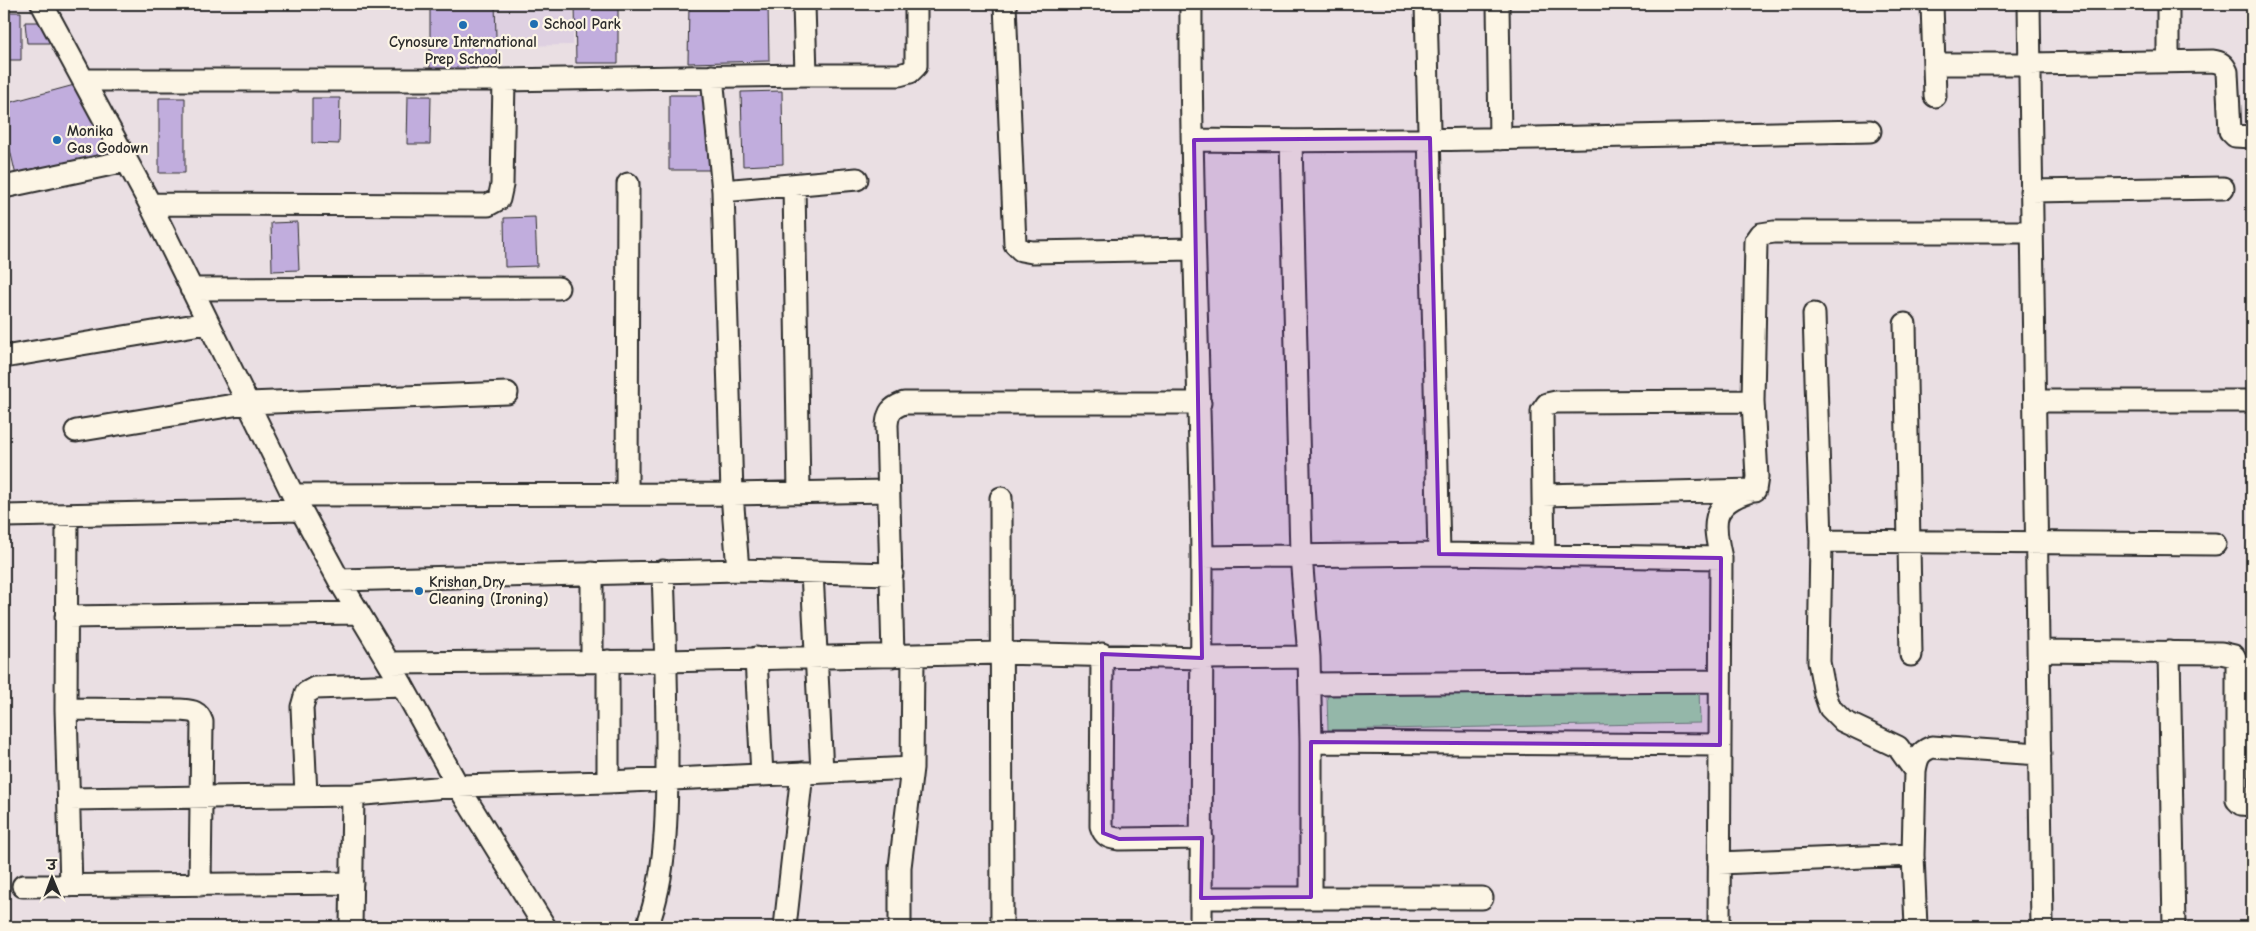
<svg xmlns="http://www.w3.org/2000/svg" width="2256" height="931" viewBox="0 0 2256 931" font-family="'Comic Neue','Playpen Sans Deva',sans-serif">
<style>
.built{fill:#ded0e1}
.green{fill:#9adaa4;stroke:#628268}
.building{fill:#c1addd;stroke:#2b2b2b}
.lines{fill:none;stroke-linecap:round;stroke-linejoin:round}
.street-casing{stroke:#2b2b2b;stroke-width:25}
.street{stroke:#fcf5e5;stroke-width:21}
.marked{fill:#7b2cbf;fill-opacity:0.2;stroke:#7b2cbf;stroke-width:4;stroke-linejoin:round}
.poi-dot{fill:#1f6fb2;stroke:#fcf5e5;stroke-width:2}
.labels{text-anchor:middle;stroke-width:4.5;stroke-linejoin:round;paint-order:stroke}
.poi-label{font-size:15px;font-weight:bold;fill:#2b2b2b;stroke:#fcf5e5;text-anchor:start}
</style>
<rect width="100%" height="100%" fill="#eadfe3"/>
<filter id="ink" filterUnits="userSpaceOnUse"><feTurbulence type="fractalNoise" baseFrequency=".02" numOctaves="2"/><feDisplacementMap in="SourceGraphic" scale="10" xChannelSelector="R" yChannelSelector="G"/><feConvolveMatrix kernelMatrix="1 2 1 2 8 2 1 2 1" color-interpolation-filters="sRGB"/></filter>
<g filter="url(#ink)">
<path class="built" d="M495,4H573V45L496,46Z"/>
<path class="green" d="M1699,688L1700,723L1328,730L1327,696Z"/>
<path class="building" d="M430,4H495L497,69H430Z
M575,4H618V63H576Z
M689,4H768L769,61L688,63Z
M4,12H21V60H4Z
M25,22H44L52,43H27Z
M78,84L115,156L17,180L4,124V104Z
M782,91L783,164L743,166L741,92Z
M669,95H713V170H669Z
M408,96H431L430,144H407Z
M159,98H185V173H159Z
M312,98H340L339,144L312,143Z
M535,217L537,266L505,267L504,218Z
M297,222L299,270L272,271L271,223Z"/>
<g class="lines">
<defs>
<path id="street" d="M42,4L150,204L293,495L339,580L402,685L458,786L545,927
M804,4L806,75
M1005,4L1015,244L1021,250L1032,252L1193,249
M1191,4C1190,188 1200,372 1202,557L1439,554L1721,558L1719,927
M1426,4L1439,554
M1498,4L1500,139
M1932,4L1935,96
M2029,4L2042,927
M2168,4V61
M1934,64H2029L2212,61C2220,62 2224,64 2227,72L2230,131L2235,136L2252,137
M712,76L723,191
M84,80H504L806,75H899L910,72L916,66V4
M1194,140C1419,143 1644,135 1870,131
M1291,141L1301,555L1309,657L1311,742V897
M794,185L799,493
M4,187L126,161
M2031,191L2223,188
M150,204L488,205L499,199L502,185L504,80
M191,289L558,288
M1814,314L1821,541L1819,662L1825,694L1830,708L1843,721L1898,747L1915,771
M1905,324L1911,655
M4,357L207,323
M2035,401H2252
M76,431L246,403L507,393
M627,493L628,184
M293,495L732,494L887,491
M1543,495L1542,411L1547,404L1556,402L1753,401
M1001,498L1002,927
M4,516L301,510
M1821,541L2215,544
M1544,556L1543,495L1755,490L1757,477L1753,401L1756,241L1761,234L1774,232H2032
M1721,558C1713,524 1710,504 1748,492
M738,570L732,494L723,191L857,179
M812,572L822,772
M592,573V661
M339,580L738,570L892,574
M66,617L359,613
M2039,651L2221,653L2234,656L2237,662V800L2241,804L2252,805
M2169,652L2174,927
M1102,654L1101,826C1104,836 1109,838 1119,839L1202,838
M893,656L887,425C888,412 891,408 904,403H1200
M756,658L762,775
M389,663L667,661L1000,653L1202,658L1309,657
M1310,684L1719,681
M66,709L67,516
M1311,742L1720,745
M608,782V661
M306,795L302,707L306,693L315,688L402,685
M69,799L353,795L458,786L608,782L912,768L913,656
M1719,863L1913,855
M23,886L352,883
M71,886L66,709L179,710C191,711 198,710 202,722L200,885
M1201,898H1482
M351,927L353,795
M647,927C668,870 667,806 667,746C667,688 665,629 663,571
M785,927L802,773
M900,927V867L912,768
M1201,927L1202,557
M1916,927L1913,855L1915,771C1917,758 1919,752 1932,747L2040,754"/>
</defs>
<use href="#street" class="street-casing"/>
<use href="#street" class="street"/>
</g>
</g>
<path class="marked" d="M1430,138L1439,554L1721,558L1720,745L1311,742V897L1201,898L1202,838L1119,839L1103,833L1102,654L1202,658L1194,140Z"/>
<g class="poi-dot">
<circle cx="534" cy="24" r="5"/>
<circle cx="463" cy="25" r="5"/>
<circle cx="57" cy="140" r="5"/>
<circle cx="419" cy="591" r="5"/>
</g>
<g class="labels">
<g class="poi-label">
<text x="544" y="29">School Park</text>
<text x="463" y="47" text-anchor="middle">Cynosure International<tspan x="463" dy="17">Prep School</tspan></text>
<text x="67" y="136">Monika<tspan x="67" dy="17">Gas Godown</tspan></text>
<text x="429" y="587">Krishan Dry<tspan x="429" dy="17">Cleaning (Ironing)</tspan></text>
</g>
</g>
<rect width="2256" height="931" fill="none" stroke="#fcf5e5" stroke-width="20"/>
<rect x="10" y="10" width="2236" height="911" fill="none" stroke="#2b2b2b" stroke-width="2" filter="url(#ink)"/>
<g transform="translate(52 878) rotate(359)" stroke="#fcf5e5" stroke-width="4" paint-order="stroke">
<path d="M0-4L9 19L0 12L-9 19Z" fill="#2b2b2b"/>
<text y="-8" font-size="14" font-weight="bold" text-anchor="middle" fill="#2b2b2b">उ</text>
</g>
</svg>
